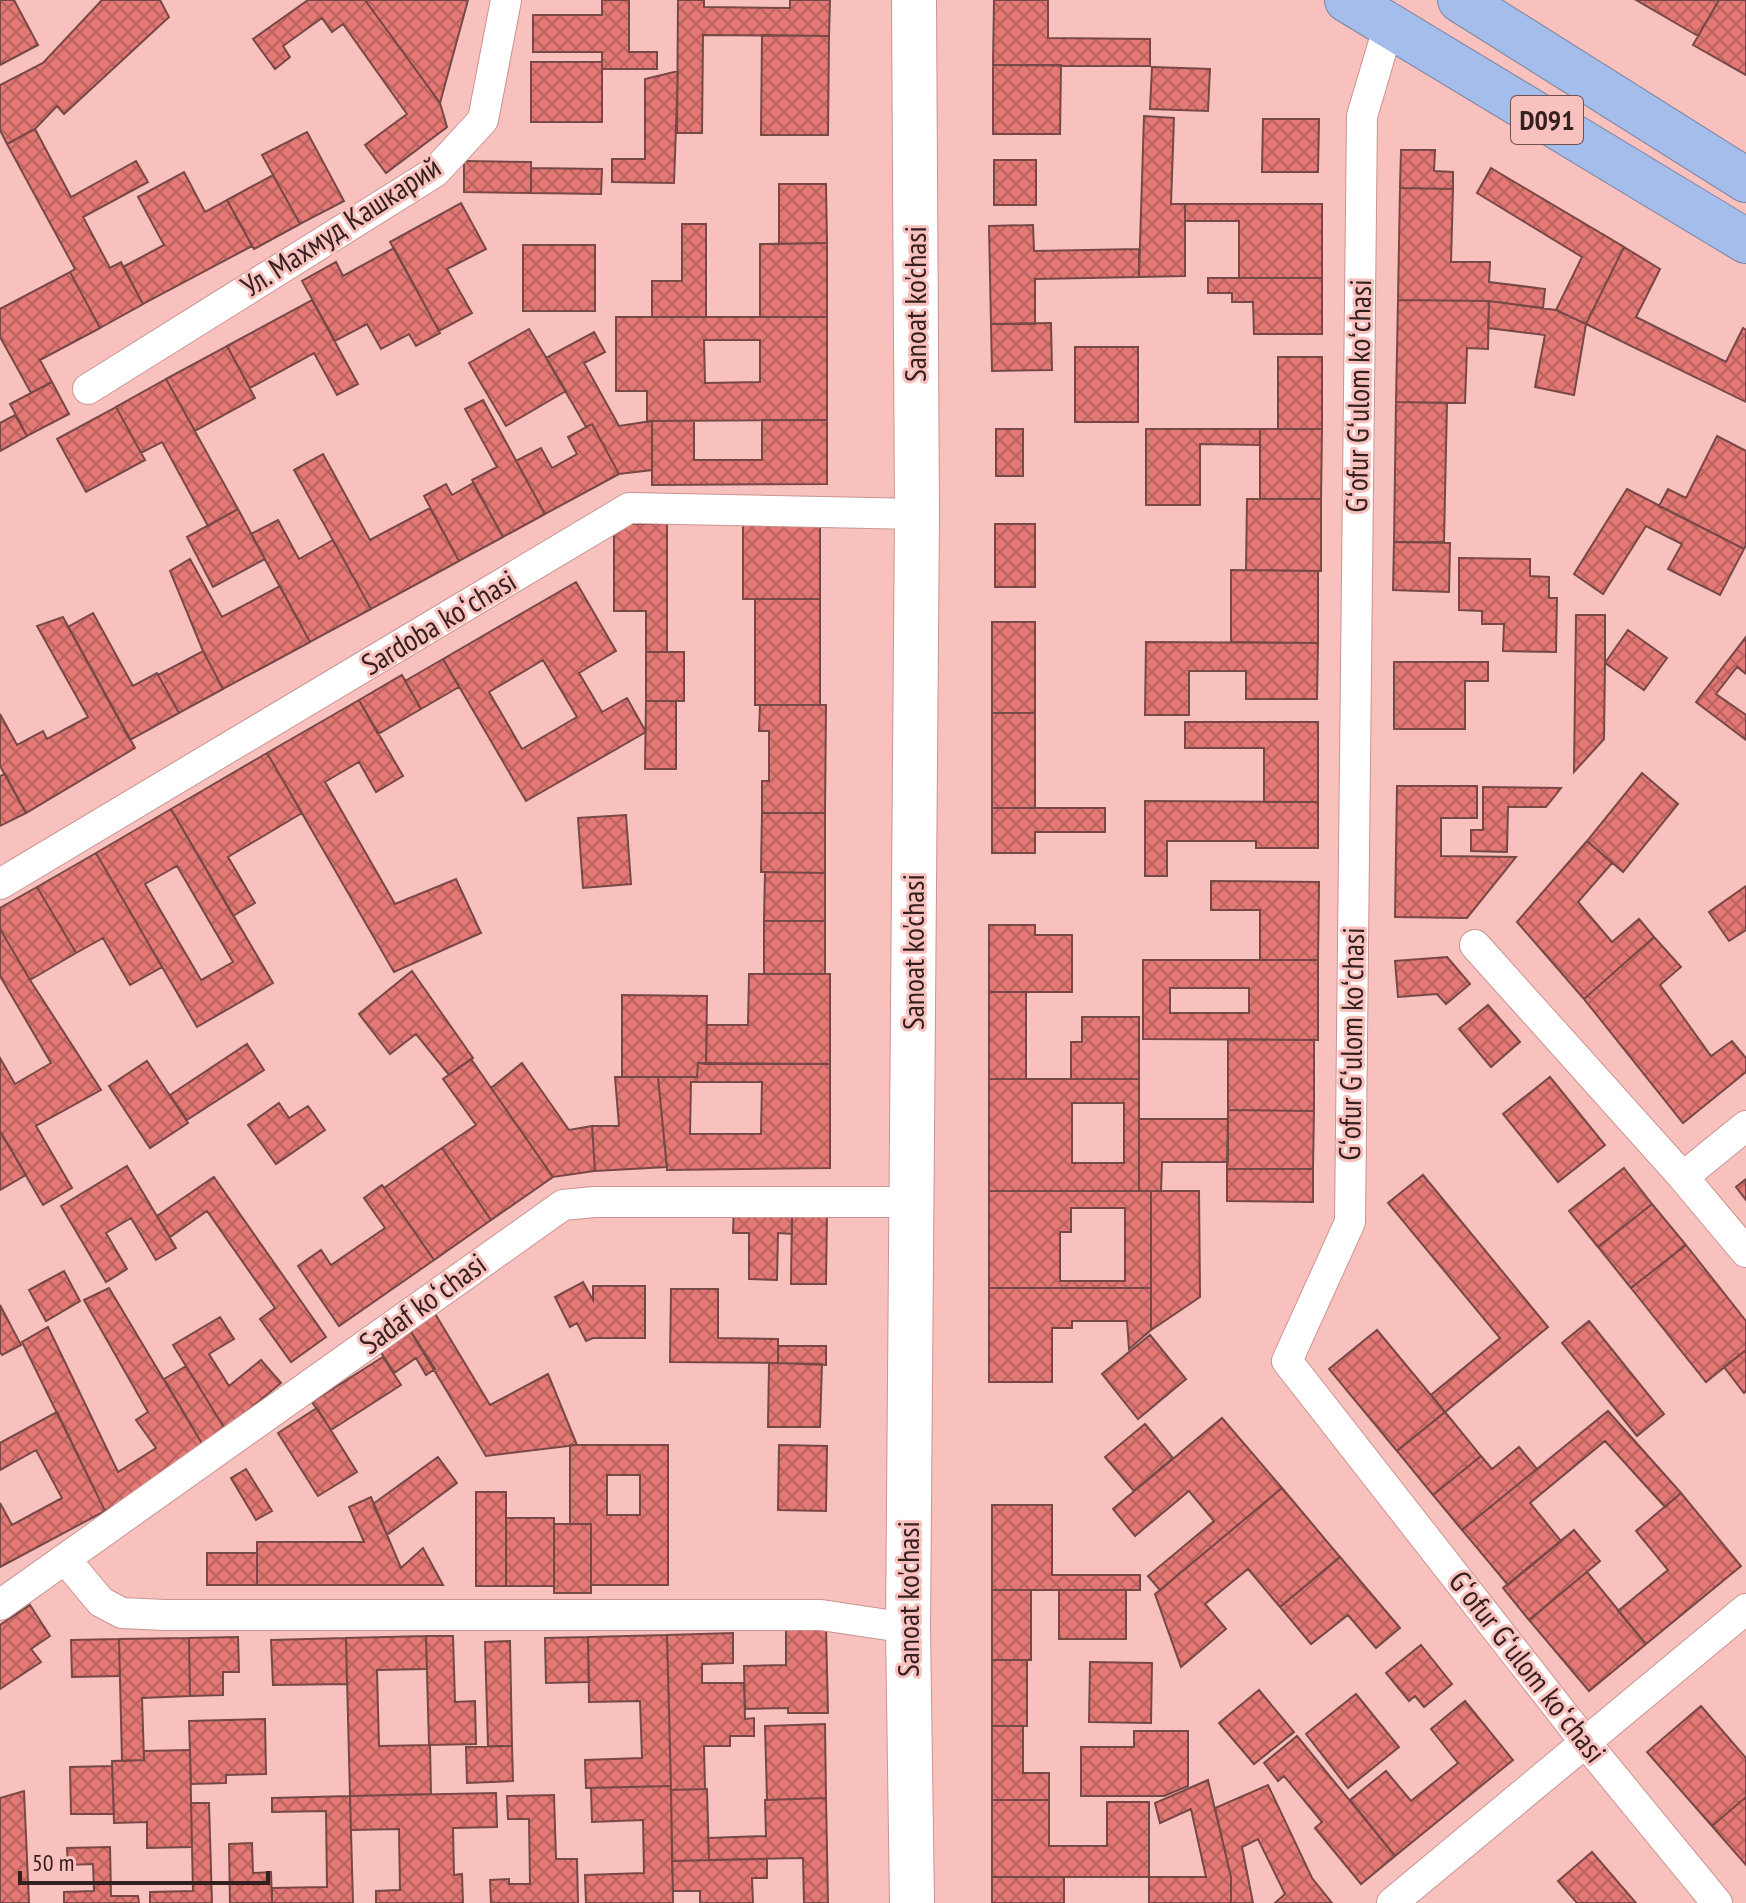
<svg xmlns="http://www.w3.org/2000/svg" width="1746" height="1903" viewBox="0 0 1746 1903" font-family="'PT Sans Narrow',sans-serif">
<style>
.building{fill:url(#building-cross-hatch);stroke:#764846;stroke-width:2;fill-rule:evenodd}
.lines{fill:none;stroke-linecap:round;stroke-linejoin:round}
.street-casing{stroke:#c99491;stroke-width:32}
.secondary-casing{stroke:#c99491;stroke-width:46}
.highway-casing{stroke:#7d86a3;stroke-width:46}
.street{stroke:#fff;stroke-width:30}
.secondary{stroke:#fff;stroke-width:44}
.highway{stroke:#a5bdea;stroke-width:44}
.labels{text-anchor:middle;stroke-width:6;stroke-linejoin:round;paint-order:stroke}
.shield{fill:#f9c1be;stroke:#6f504f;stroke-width:2}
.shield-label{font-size:28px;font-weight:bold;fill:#34201f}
.street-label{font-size:30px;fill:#34201f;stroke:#f9c1be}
</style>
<defs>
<pattern id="building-cross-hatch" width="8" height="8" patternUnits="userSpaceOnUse" patternTransform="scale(2)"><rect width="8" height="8" fill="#e37875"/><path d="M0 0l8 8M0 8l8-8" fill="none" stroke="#b9625f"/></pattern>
</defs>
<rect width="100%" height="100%" fill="#f9c1be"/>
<path class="building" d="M0,0H14L38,45L0,65Z
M102,0H160L169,17L64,114L57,106L35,129L7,144L0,130V85L43,63Z
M308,0H365L440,103L447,127L386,173L365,145L407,114L343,24L332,32L322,18L283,46L290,57L275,69L253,39Z
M365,0H468L440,103Z
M602,0H629V52H657V69H602V52H533V15H602Z
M678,0H704V7L790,8V0H830L829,36L703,35L702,133H677Z
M994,0H1048V38L1150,39V66L993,65Z
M1636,0H1719L1698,36Z
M1719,0H1746V75L1693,45Z
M762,35L829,36L828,135H761Z
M531,62H602V122H531Z
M993,65H1061L1060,134H993Z
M1152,67L1210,69L1208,111L1150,109Z
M678,71L674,183L612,182V159H645V79Z
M1144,116L1174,118L1171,204H1185V276L1139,277Z
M1263,119H1319L1318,172H1262Z
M35,129L71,197L136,161L148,182L83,217L110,268L121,262L143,304L100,328L70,272L75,269L7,144Z
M307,132L344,201L300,224L262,155Z
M1401,150H1435L1434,171L1453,172V189L1400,188Z
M994,160H1036V205H994Z
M464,161L531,162V193L464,192Z
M531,168L602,169L601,194L531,193Z
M1491,168L1624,247L1586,324L1556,310L1582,257L1477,193Z
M184,172L205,212L227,200L252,246L143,304L123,267L164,245L138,197Z
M273,175L300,224L254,249L227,200Z
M779,184H826L827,243L779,244Z
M1400,188L1453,189L1451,262H1490L1489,282L1545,289L1543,308L1489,301L1398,300Z
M461,203L486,249L447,269L472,313L439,331L390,242Z
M1185,204H1322V278H1239V221H1185Z
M682,224H706V317H652V281H682Z
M1033,225L1034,251L1139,249V277L1035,279V324H991L989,226Z
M827,243V317H760V244Z
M523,245H595V311H523Z
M1624,247L1660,269L1636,317L1726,362L1743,328L1746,330V402L1586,324Z
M394,248L440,333L416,346L409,334L381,349L367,324L335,341L302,281L336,262L343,276Z
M70,272L100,328L40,360L52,382L31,393L0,337V309Z
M1208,278H1322V334H1254L1253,302H1232V293H1208Z
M312,300L358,384L337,395L314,353L250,388L227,346Z
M1398,300L1489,301L1488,349L1467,348L1465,403L1396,402Z
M1489,301L1556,310L1586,324L1574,395L1535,387L1545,335L1488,328Z
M616,317H827V420L647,421V391H616ZM704,340H760V382L705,383Z
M1051,323L1052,370L992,371L991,324Z
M529,329L566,391L506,426L469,363Z
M594,332L605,352L584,363L619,426L652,421V470L619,474L592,424L586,427L546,358Z
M227,346L255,398L195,431L166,379Z
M1075,347H1138V422H1075Z
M1278,357H1322V429H1278Z
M166,379L238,509L208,526L162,442L141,453L116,407Z
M52,382L69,414L27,436L10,404Z
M483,400L545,514L503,537L472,480L497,467L465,409Z
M1396,402L1447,403L1444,542H1394Z
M116,407L145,460L86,492L57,439Z
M15,415L27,436L0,451V423Z
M762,420H827V484L652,485V421H694V460H762Z
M592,424L619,474L545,514L516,461L541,448L552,468L577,454L568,437Z
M996,429H1023V476H996Z
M1146,429H1260V445L1200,444V505H1146Z
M1260,429H1322L1321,499H1260Z
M1717,436L1746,451V545L1744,549L1659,506L1668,489L1686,498Z
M323,454L370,540L430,508L459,561L371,609L294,470Z
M473,483L503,537L459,561L424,496L446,484L452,495Z
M1627,489L1744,549L1720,595L1668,569L1682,544L1646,526L1603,594L1574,574Z
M1247,499H1321V571L1246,570Z
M238,509L265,559L213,587L187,537Z
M278,520L299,559L333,540L371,609L310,642L251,534Z
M743,521H820V599H743Z
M614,524H667V652H646V611H614Z
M995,524H1035V587H995Z
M1394,542L1450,543L1449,592L1393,590Z
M1459,558L1530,559V576L1549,577V598H1557L1556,652L1503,651L1504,624H1482V611L1459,610Z
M190,559L222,617L280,586L310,642L223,689L203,651L170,571Z
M1231,570L1318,571V643L1231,642Z
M576,582L616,651L579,673L602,712L627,698L646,732L526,801L443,659ZM543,660L577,717L522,749L489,692Z
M755,599H820V705H755Z
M93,613L133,686L157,673L179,713L130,740L68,627Z
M1576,615H1605V663L1604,739L1574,772Z
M63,617L135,748L26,813L0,766V714L17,745L43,731L47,739L88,717L37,626Z
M992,622H1035V713H992Z
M1628,630L1667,658L1644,690L1605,663Z
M1746,637V674L1737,667L1716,694L1746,715V740L1696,702Z
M1146,642L1318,643L1317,699H1246V671H1189V715H1145Z
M203,651L223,689L179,713L158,675Z
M646,652H684V701H646Z
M443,659L459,687L421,709L405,681Z
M1394,662H1488V681H1465V729H1394Z
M402,675L421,709L378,734L359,700Z
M359,700L403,776L376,792L359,762L325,782L395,904L456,879L481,933L394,972L267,753Z
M646,701H676V769H645Z
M760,705H826L825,813H762V781H769V731H759Z
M992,713H1035V808H992Z
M1185,722H1318V802H1264V748H1185Z
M267,753L302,813L228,857L255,903L233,916L171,809Z
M1642,773L1678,804L1623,872L1587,841Z
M5,774L26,813L0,826V776Z
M1397,786H1477V818H1441V856L1516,857L1467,918L1395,917Z
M1483,787L1561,788L1546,807H1508L1507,852L1471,851V830H1483Z
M1145,801L1318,802V848H1256V841H1167V876H1145Z
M992,808H1105V832H1035V853H992Z
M171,809L273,983L197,1027L96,853ZM177,866L233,962L201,980L145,884Z
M762,813H825V873L761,872Z
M626,815L631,884L583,888L578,818Z
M1587,841L1612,863L1578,902L1612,942L1639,919L1654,937L1584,999L1517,922Z
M96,853L162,967L130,985L103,938L76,953L37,887Z
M765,872L825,873V921H764Z
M1211,881L1319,882L1318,960H1260V910H1211Z
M1746,886V930L1729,941L1709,912Z
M37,887L76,953L30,980L0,929V908Z
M764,921H825V974H764Z
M989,925H1035V935H1072V992H989Z
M0,929L30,980L101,1090L36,1126L72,1188L43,1205L0,1131V1058L15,1084L51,1063L0,976Z
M1654,937L1681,967L1660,985L1711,1056L1732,1041L1746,1058V1072L1683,1123L1584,999Z
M1447,957L1470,984L1446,1004L1437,994L1398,997L1395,961Z
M1143,960H1318V1040L1143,1039ZM1170,988H1249V1013H1170Z
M412,971L473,1058L449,1075L416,1034L390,1054L359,1014Z
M749,974H830V1064H706L707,1025H748Z
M989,992H1026V1079H989Z
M622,995L707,996L706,1064L698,1063L697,1077H622Z
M1488,1005L1520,1042L1491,1067L1459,1029Z
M1082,1017H1139V1079H1071V1042H1082Z
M1228,1039L1314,1040V1111L1228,1110Z
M247,1044L264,1070L187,1120L170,1095Z
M471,1059L553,1177L491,1220L442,1148L476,1125L443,1079Z
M147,1061L188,1123L150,1148L109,1086Z
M522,1063L569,1130L592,1126L595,1171L553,1177L491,1088Z
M698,1063L830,1064V1168L667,1170L658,1077H697ZM691,1082H762L761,1134H690Z
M615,1077H658L667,1167L595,1171L592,1126H619Z
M1550,1077L1605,1145L1558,1182L1503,1114Z
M989,1079H1139V1191H989ZM1072,1103H1124V1163H1072Z
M279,1103L289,1118L308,1106L325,1130L276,1164L248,1125Z
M1228,1110L1314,1111L1313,1169H1227Z
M1139,1119H1228V1162H1162L1161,1191H1139Z
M0,1131L26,1175L0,1190Z
M442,1148L491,1220L434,1260L384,1188Z
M127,1166L176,1248L156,1260L131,1218L106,1233L127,1269L106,1282L61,1206Z
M1624,1168L1652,1204L1598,1247L1569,1211Z
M1227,1169H1313V1202L1227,1201Z
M1423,1175L1548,1327L1445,1412L1431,1395L1500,1338L1388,1203Z
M214,1177L326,1337L291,1362L260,1319L275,1308L207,1211L170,1237L157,1216Z
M1746,1179V1200L1736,1187Z
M382,1185L434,1260L339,1326L298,1266L321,1250L331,1265L385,1228L364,1198Z
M989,1191H1151V1288H989ZM1071,1208H1125V1281H1060V1232H1071Z
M1151,1191H1199L1200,1297L1151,1330Z
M1652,1204L1686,1245L1631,1288L1598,1247Z
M734,1205H792V1234L778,1233L777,1280L749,1279V1233H733Z
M792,1211H827L826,1284H791Z
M1686,1245L1746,1321V1350L1706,1382L1631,1288Z
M64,1271L80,1301L46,1321L29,1290Z
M583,1282L593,1300V1286H645V1338H593L586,1341L577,1323L570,1327L555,1297Z
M109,1288L204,1447L137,1495L105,1511L22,1342L48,1327L118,1472L156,1448L136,1420L148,1412L84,1300Z
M989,1288H1151V1330L1129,1349L1127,1321H1072V1328H1052V1382H989Z
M671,1289H718V1338L778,1339V1363L670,1362Z
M0,1305L21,1345L2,1355L0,1352Z
M434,1312L490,1405L548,1374L577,1445L486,1456L408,1327Z
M220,1317L234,1339L209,1354L229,1386L261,1360L281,1383L225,1429L173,1345Z
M1589,1321L1664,1414L1637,1436L1562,1343Z
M408,1327L435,1369L426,1375L416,1358L394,1373L377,1346Z
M1377,1330L1445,1412L1397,1451L1329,1369Z
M1150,1335L1186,1379L1138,1419L1102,1374Z
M778,1346H826V1365L778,1363Z
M1746,1350V1391L1744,1393L1724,1367Z
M383,1357L401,1385L331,1430L312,1402Z
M769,1363L822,1364L820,1427H768Z
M186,1366L225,1429L204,1447L164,1379Z
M317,1408L357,1472L318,1496L278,1433Z
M1608,1411L1681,1493L1665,1507L1605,1441L1530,1503L1561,1541L1508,1585L1462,1530Z
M57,1412L105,1511L0,1567V1503L12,1525L62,1498L36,1450L0,1470V1443Z
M1445,1412L1481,1456L1433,1495L1397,1451Z
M1222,1418L1282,1488L1160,1590L1148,1576L1214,1521L1189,1491L1135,1536L1113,1509Z
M1145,1424L1173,1458L1134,1491L1105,1457Z
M570,1445H668V1585H591V1524H570ZM607,1475H640V1515H607Z
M779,1445L827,1446L826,1511L778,1510Z
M1519,1447L1537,1469L1462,1530L1433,1495L1481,1456L1492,1469Z
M438,1457L457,1483L387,1535L373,1504Z
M246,1469L272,1511L256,1520L231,1478Z
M1282,1488L1340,1557L1280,1607L1248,1569L1205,1604L1226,1629L1181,1667L1155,1594Z
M476,1492H506V1586H476Z
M1681,1493L1741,1566L1646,1644L1618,1611L1668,1570L1636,1531Z
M371,1497L401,1568L423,1548L443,1585H257V1542H364L349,1507Z
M992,1505H1052V1575H1140V1590H992Z
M506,1518H554V1586H506Z
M554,1524H591V1593H554Z
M1574,1530L1600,1561L1529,1620L1503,1588Z
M207,1553H257V1585H207Z
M1340,1557L1400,1628L1376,1648L1348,1615L1311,1644L1280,1607Z
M1587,1572L1646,1644L1589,1691L1529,1620Z
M992,1590H1031V1660H992Z
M1059,1590H1126V1639H1059Z
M30,1605L50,1636L31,1649L41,1662L0,1689V1625Z
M826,1626L828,1713H788V1708L745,1709L744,1666L786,1665V1627Z
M733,1633V1663L702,1664V1683H744L745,1719L754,1718V1736H730V1746H704L705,1789L671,1790L667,1635Z
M667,1635L671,1786L586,1788L585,1760L642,1758L640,1701L589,1702L588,1637Z
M426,1636H453L455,1702L475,1701L476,1744L429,1745Z
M426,1636L427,1669L377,1670L379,1746L430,1745L431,1794L350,1796L346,1638Z
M238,1637L239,1672H223V1695L190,1696L189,1638Z
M588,1637L589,1682L546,1683L545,1638Z
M189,1638L190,1696L142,1698L144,1760L122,1761L119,1639Z
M346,1638L347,1684L273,1685L271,1640Z
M119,1639L120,1676L72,1677L71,1640Z
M510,1641L512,1746H488L485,1642Z
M1421,1645L1452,1684L1424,1707L1415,1696L1409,1701L1386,1673Z
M992,1660H1027V1726H992Z
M1090,1662L1152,1663L1151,1723L1089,1722Z
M1259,1690L1294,1732L1254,1764L1219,1723Z
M1356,1694L1399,1747L1348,1788L1306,1734Z
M1465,1701L1513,1760L1395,1856L1350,1800L1386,1771L1411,1801L1458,1763L1431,1729Z
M1701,1706L1746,1758V1797L1712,1826L1647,1752Z
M265,1719L266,1774L226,1775V1783L191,1784L189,1721Z
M825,1724L826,1798L767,1800L765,1726Z
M992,1726H1023V1773H1049V1800H992Z
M1134,1731H1188V1786L1164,1796H1081V1747H1134Z
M1297,1736L1395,1856L1361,1884L1315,1828L1322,1822L1284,1776L1278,1781L1264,1763Z
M512,1746L513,1781L467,1783L466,1747Z
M190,1750L192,1847L147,1848V1822L114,1823L112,1761L144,1760V1751Z
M112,1766L114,1814H71L70,1767Z
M1208,1780L1231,1877V1903H1149V1877H1206L1191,1809L1160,1823L1155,1803Z
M1268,1785L1312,1878L1332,1903H1275L1285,1894L1258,1839L1242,1847L1253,1903H1231V1877L1215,1808Z
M671,1786L673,1903H586L585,1875L644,1873L643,1820L592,1822L591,1788Z
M705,1789H707L709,1860L672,1861L671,1790Z
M24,1791L29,1903H0V1798Z
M496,1793L497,1827L453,1828L454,1875L462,1874L463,1903H376V1891L400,1890L399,1829L351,1830L350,1796Z
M554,1795L556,1859H577L578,1903H491L490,1880L509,1879V1884H530L529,1819H508L507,1796Z
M350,1796L353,1903H272V1888L327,1887L326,1811L272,1812V1798Z
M1746,1797V1865L1712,1826Z
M826,1798L828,1903H804L803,1858L709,1860L708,1838L766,1836L765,1800Z
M992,1800H1049V1846H1107V1802H1149V1877H992Z
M191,1803H209L212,1903H150V1892L193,1891Z
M252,1843L253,1873L271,1872L272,1903H230L229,1844Z
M110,1847L111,1896H138L139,1903H64V1892L94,1891L93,1864L68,1865L67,1848Z
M1592,1852L1636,1903H1577L1558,1881Z
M767,1859V1878H752L753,1903H700V1891H673L672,1861Z
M992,1877H1064V1903H992Z"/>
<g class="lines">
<defs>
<path id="street" d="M1389,25L1362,116L1350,1222L1287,1361L1585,1742L1717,1903
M88,389L435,172L483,120L506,0
M0,884L629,508L917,514
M1475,945L1683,1177
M1746,1126L1683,1177L1746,1252
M65,1559L101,1602L122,1613L164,1615H821L908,1628
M0,1605L563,1205L594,1202H912
M1392,1903L1746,1609"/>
<path id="secondary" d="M912,1903L908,1628L917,514L914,0"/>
<path id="highway" d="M1347,0L1746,241
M1460,0L1746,180"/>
</defs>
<use href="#street" class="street-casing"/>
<use href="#secondary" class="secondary-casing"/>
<use href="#highway" class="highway-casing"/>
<use href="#street" class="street"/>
<use href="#secondary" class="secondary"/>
<use href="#highway" class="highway"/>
</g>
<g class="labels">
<rect class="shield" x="1511" y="96" width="72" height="48" rx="6"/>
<g class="shield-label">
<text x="1547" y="130">D091</text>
</g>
<g class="street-label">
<text transform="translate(341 227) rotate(-33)" y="10">Ул. Махмуд Кашкарий</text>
<text transform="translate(916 304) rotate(-90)" y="10">Sanoat ko'chasi</text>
<text transform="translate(1359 396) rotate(-89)" y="10">Gʻofur Gʻulom koʻchasi</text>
<text transform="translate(439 623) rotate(-31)" y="10">Sardoba koʻchasi</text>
<text transform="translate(914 952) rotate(-90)" y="10">Sanoat ko'chasi</text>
<text transform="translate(1352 1044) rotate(-89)" y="10">Gʻofur Gʻulom koʻchasi</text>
<text transform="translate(423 1304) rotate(-36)" y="10">Sadaf koʻchasi</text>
<text transform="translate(909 1599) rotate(-90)" y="10">Sanoat ko'chasi</text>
<text transform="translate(1527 1667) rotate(52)" y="10">Gʻofur Gʻulom koʻchasi</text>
</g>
</g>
<path d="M20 1871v12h248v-12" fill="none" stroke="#34201f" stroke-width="4"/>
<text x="32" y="1871" font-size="24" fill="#34201f" stroke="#f9c1be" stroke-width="6" paint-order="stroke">50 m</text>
</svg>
